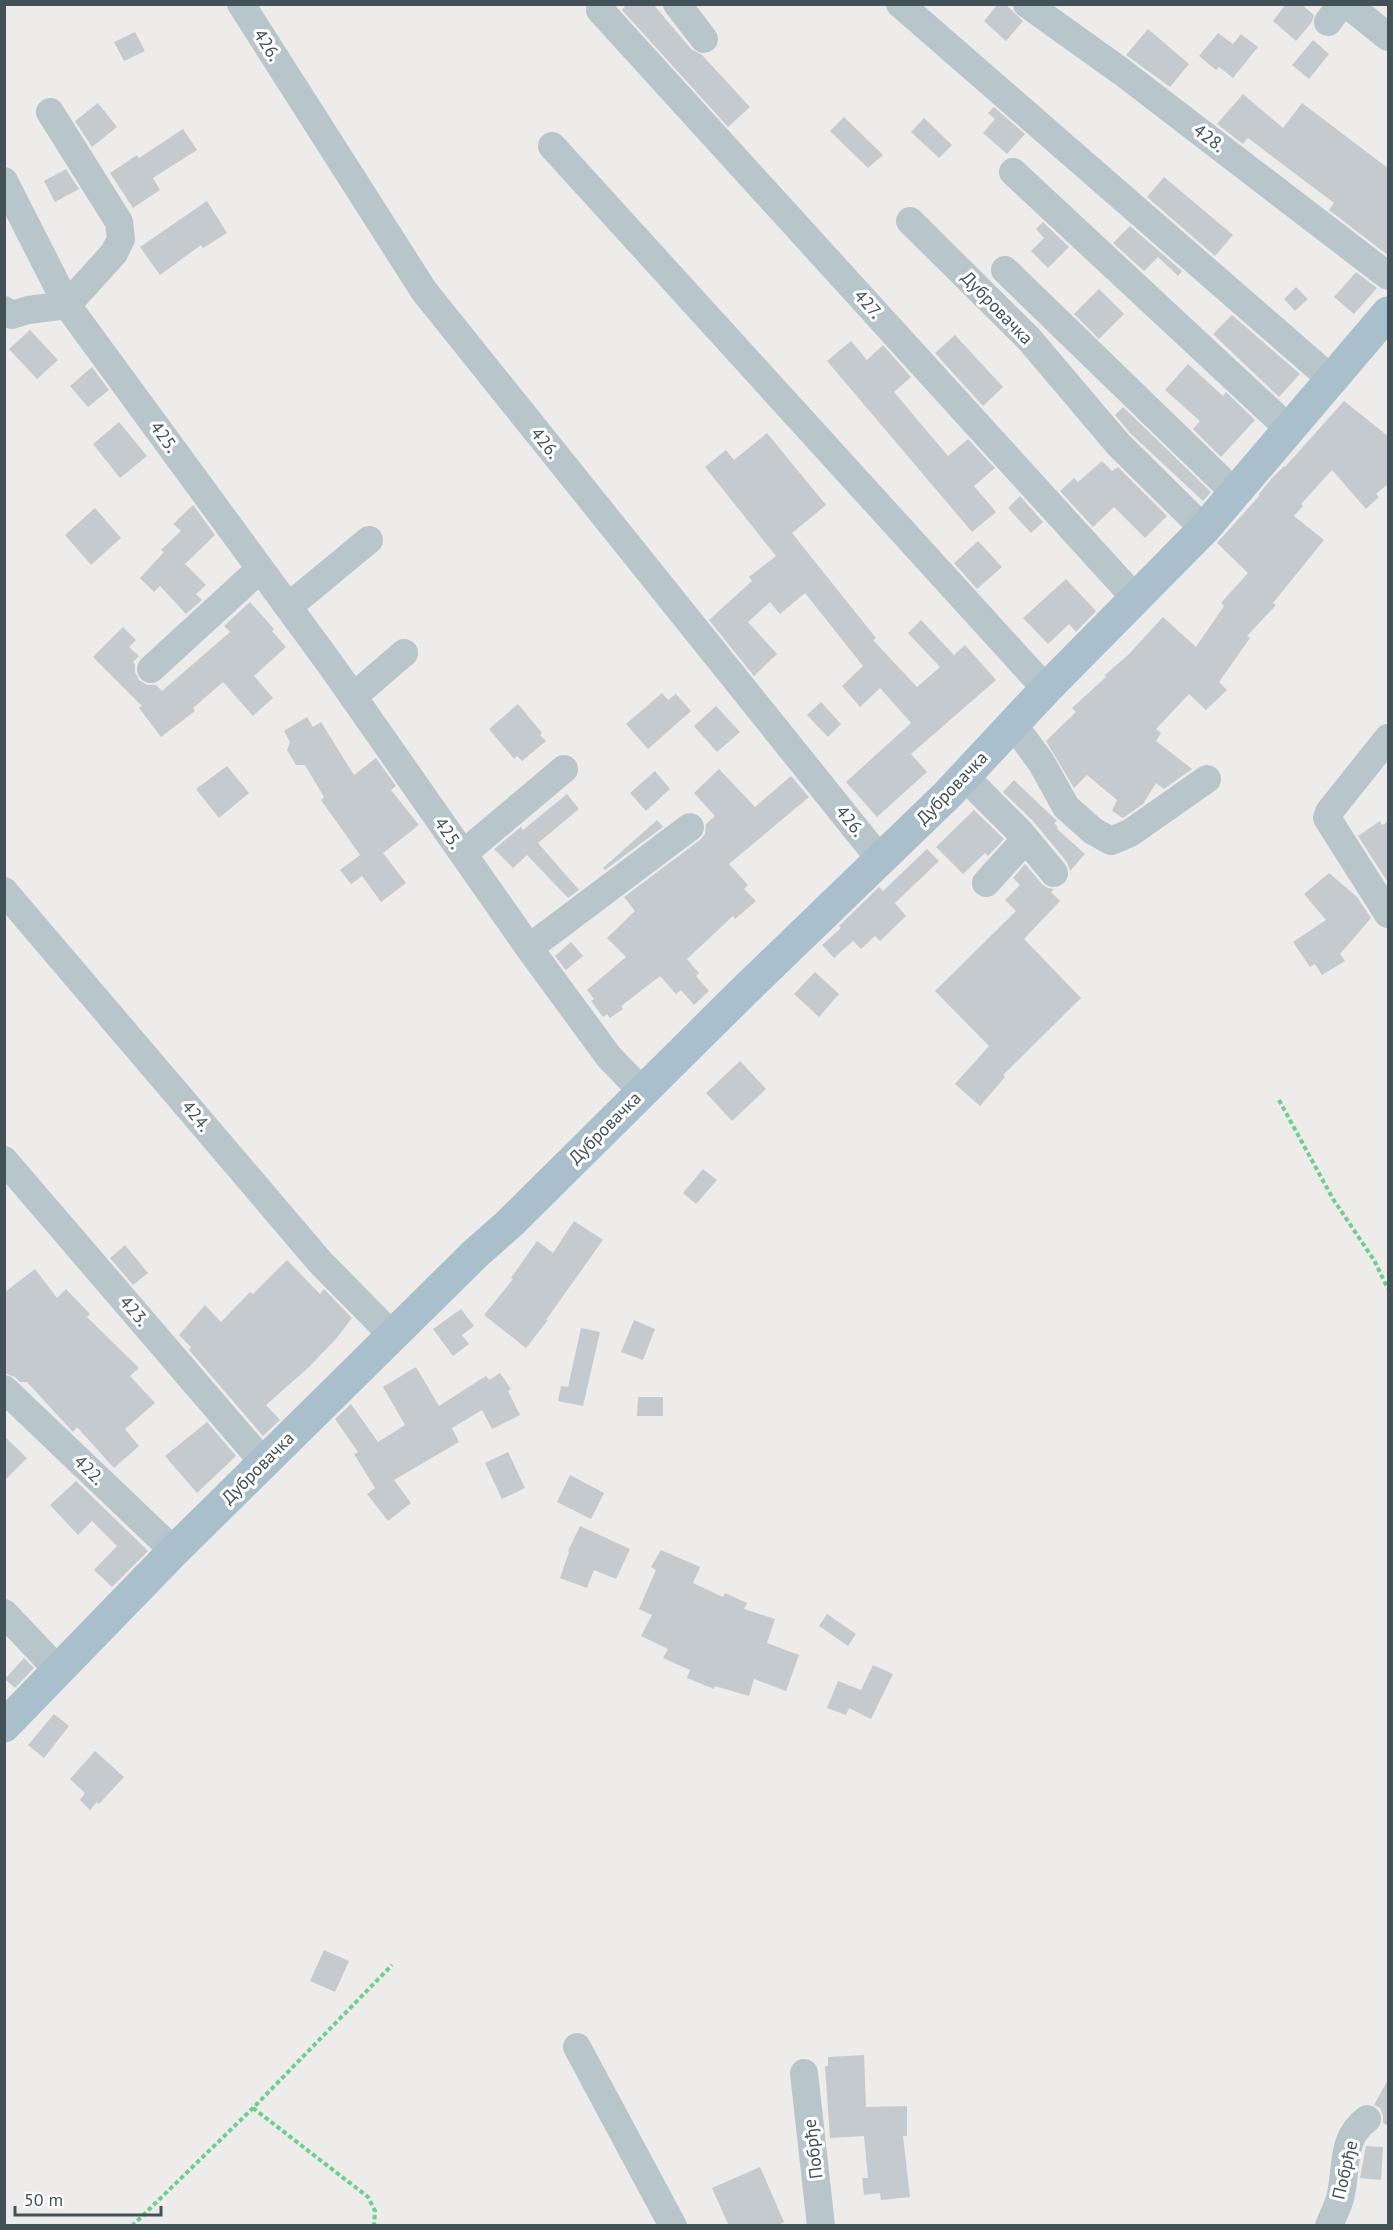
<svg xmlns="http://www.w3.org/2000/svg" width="1393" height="2230" viewBox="0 0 1393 2230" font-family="'PT Sans',sans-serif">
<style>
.building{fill:#c5cacf}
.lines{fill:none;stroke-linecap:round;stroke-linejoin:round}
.path{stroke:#6dcf8f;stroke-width:4;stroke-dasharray:4.5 3;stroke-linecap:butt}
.minor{stroke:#b8c6cc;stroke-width:28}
.major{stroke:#a9c0cc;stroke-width:33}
.labels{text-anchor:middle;stroke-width:6;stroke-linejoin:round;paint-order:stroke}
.street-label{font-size:18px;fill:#435259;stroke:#fff}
</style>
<rect width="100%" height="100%" fill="#eeebeb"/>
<path class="building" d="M627,4H653L691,49L702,55L750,107L728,127L622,10Z
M998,4H1005L1023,21L1006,41L984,21Z
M1286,4H1301L1314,15L1312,22L1296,41L1273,21Z
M1148,29L1189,64L1170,87L1126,55Z
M135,32L145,51L124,61L114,42Z
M1218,33L1233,44L1241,34L1258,47L1233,78L1219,67L1216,70L1199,56Z
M1313,40L1329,54L1309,79L1292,65Z
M1243,94L1283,128L1302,103L1389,169V256L1329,210L1334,203L1248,138L1243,144L1217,124Z
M98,103L117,127L92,147L75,121Z
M994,107L1025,134L1007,154L983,133L995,119L988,113Z
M844,117L883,155L868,168L830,131Z
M924,118L952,145L939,158L911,132Z
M183,129L197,150L153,178L160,190L133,208L110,173L137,155L139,158Z
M66,169L79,189L55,202L44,181Z
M1164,177L1233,235L1215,256L1147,197Z
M207,201L227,233L203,248L201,245L160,275L140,247Z
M1043,222L1069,247L1048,268L1031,251L1044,238L1036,229Z
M1130,226L1182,271L1178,276L1158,257L1144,271L1113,243Z
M1356,272L1377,288L1354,314L1334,297Z
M1296,287L1308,299L1295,311L1284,299Z
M1099,289L1124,314L1099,339L1074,314Z
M1232,315L1300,374L1279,397L1213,334Z
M30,330L58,360L37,379L9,349Z
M955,335L1003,387L983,406L935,353Z
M851,341L867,360L883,345L911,377L894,392L948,456L968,439L995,468L974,486L996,512L972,532L827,361Z
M1188,364L1223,396L1226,392L1255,420L1221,457L1193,429L1200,421L1165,390Z
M92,367L109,390L88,407L70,386Z
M1344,401L1389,437V483L1376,494L1379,497L1366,509L1332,470L1301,504L1303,506L1294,516L1324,540L1273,603L1276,605L1247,636L1250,638L1219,682L1227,690L1206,710L1189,694L1156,729L1161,733L1156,741L1192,769L1164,789L1156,783L1143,804L1123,818L1112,811L1117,800L1087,775L1074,788L1046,741L1076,712L1072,708L1106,677L1105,675L1129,654L1163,617L1196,647L1224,606L1221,603L1248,573L1217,543L1260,495L1259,494L1272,478L1284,466L1285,467Z
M1123,407L1211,492L1203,501L1130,433L1115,415Z
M119,422L147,456L120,478L93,444Z
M767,433L826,505L792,533L876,638L873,640L917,687L940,667L908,633L921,620L954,655L965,645L996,680L911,754L927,772L877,817L846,782L911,723L880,688L860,707L842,686L863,666L805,593L780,614L770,602L748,622L777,654L754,676L709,620L752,581L749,577L776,556L705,467L726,450L734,460Z
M1102,461L1112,471L1118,467L1167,516L1145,538L1114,507L1093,527L1060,491L1074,478L1078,482Z
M1020,496L1043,522L1031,533L1008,508Z
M193,505L215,535L185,564L206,585L196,594L202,600L186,614L160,586L154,592L140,578L164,552L161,550L181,531L173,524Z
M95,508L121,538L91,565L65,535Z
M978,541L1002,567L977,589L954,563Z
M1066,579L1096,611L1076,632L1069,624L1048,644L1023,618Z
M250,602L274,629L272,631L286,647L254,676L273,698L253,716L223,682L193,708L195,711L161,737L139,708L142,706L93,657L123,627L136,640L129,647L139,656L133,662L135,664V672L139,680L147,685H156L162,691L230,632L224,626Z
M662,693L668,700L676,694L691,711L648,749L626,724Z
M821,702L841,724L828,737L807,715Z
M518,704L542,733L540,735L546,741L522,761L517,756L514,759L489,729Z
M716,706L740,732L717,752L694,726Z
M307,717L313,727L321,722L354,775L376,758L396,786L391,790L419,825L383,853L406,883L381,902L362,876L351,884L340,870L360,855L321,800L324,797L305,765H296L287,750L290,742L284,731Z
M227,766L249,793L219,818L196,789Z
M719,769L755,807L791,776L809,797L729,864L748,885L744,889L756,901L735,919L733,916L687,959L699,973L696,976L709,991L694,1005L681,990L676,994L660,976L621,1006L623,1009L610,1018L607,1014L603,1017L591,1001L594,999L587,990L626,957L607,938L635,911L624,897L700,840L705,834L706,824L715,816L694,793Z
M655,771L670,789L646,811L630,793Z
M1014,780L1057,821L1054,823L1058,827L1057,829L1085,854L1070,871L1067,862L1033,821L1003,792Z
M567,794L579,809L538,843L579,890L568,898L527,855L513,868L494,849L521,827L523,830Z
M974,810L1004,839L988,856L985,853L963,874L936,847Z
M657,820L663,827L605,870L603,868Z
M1380,821L1382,825L1389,821V884L1358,836Z
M927,849L939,861L895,903L906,916L880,941L875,936L861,949L853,941L834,958L822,945L841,928L839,926L879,887L883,891Z
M1025,864L1042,884L1048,888L1054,889L1051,892L1060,901L1024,939L1081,998L1003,1075L1005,1077L980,1106L955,1084L989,1046L935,991L1016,911L1005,900L1020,885L1013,878Z
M1329,873L1357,897L1371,918L1340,954L1345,961L1322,975L1315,964L1310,967L1293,942L1326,920L1304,894Z
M571,942L583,956L566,970L555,956Z
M815,972L839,994L819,1017L794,994Z
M740,1061L766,1089L732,1121L706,1093Z
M703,1169L717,1180L696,1204L683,1193Z
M574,1221L603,1240L546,1320H548L526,1348L484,1315L513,1279L511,1278L537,1241L553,1253Z
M125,1245L148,1273L133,1285L110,1258Z
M287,1260L320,1294L324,1289L352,1318L335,1340L309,1367L266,1405L280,1420L263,1436L189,1350L191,1347L179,1335L205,1305L221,1322L250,1292L253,1294Z
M35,1269L57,1298L66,1289L90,1314L87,1317L139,1368L130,1376L155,1403L125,1429L139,1446L114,1468L77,1427L73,1432L27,1382H20L15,1377L4,1373L5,1292Z
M461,1309L474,1326L462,1335L469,1344L453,1356L433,1329Z
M634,1320L655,1329L643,1360L621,1352Z
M581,1328L600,1332L583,1406L558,1401L561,1386L568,1387Z
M416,1367L439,1406L486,1376L489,1380L500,1373L511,1389L508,1391L520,1415L492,1429L482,1410L452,1428L459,1442L394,1480L411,1503L388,1521L367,1494L375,1488L354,1454L358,1452L335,1419L351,1404L378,1442L405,1425L383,1387Z
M638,1397H663V1416H637Z
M207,1422L236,1456L197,1493L165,1456Z
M4,1436L27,1458L4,1481Z
M508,1452L525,1488L502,1499L485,1463Z
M570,1475L604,1493L591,1519L557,1502Z
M76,1481L148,1551L112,1587L94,1570L117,1546L92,1521L78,1535L50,1505Z
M580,1526L630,1549L616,1579L594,1570L587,1588L560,1578L569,1552L568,1551Z
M661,1550L700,1567L693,1583L723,1597L725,1593L747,1603L744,1609L775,1619L767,1643L799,1655L786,1691L754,1679L749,1696L715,1686L714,1689L687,1678L690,1670L663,1658L668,1649L641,1636L652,1615L639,1609L656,1570L651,1567Z
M827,1614L856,1634L848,1646L819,1626Z
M24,1658L34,1668L15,1688L5,1679Z
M873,1665L893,1674L871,1719L849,1708L846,1715L827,1708L838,1681L861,1690Z
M54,1714L69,1726L44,1758L28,1745Z
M95,1751L124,1777L99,1804L97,1802L90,1810L80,1800L85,1793L70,1779Z
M324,1950L349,1961L335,1992L310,1981Z
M864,2055L866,2107L907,2106V2136H903L910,2197L881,2200L880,2193L864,2195L862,2178H868L864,2136L830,2138L825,2066H828V2057Z
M1389,2078V2126L1383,2123V2115L1380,2108L1374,2105Z
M1366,2146L1383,2147L1381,2180L1360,2178Z
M760,2167L784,2222L776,2226H729L712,2188Z"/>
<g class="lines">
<path class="path" d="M1279,1100L1333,1199L1374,1260L1388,1289
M253,2108L368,2197L375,2211L374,2226
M132,2226L253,2108L392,1965"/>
<path class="minor" d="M241,4L424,291L880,859
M677,4L704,39
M900,4L1331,379
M1027,4L1122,72L1388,276
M1347,4L1388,37
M600,10L1136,599
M1328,22L1341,4
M552,146L1046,689
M1013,172L1288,428
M4,181L67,305L333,668L529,948L609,1057L642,1091
M910,221L1029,339L1118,444L1204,529
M1005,270L1235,493
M4,310L12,315L28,310L67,305L114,253L121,239L119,222L50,112
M288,607L369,540
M151,669L260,569
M353,697L404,653
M1013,724L1041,762L1066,807L1093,831L1111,841L1130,833L1207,779
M1388,738L1329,812L1327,818L1388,914
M964,776L1020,832L1054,873
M463,854L564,769
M986,883L1026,839
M4,891L321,1263L393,1336
M529,948L690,827
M4,1160L264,1463
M4,1389L174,1551
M4,1613L58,1670
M577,2047L673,2226
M804,2073L821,2226
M1329,2226C1333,2215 1339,2205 1341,2194C1347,2166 1341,2138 1367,2119"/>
<path class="major" d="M4,1726L174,1551L475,1254L510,1223L743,992L947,795L1046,689L1204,529L1388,313"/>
</g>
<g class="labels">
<g class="street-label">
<text transform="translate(267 45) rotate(57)" y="6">426.</text>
<text transform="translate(1209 138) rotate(37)" y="6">428.</text>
<text transform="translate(868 304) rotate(48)" y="6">427.</text>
<text transform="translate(997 308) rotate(46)" y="6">Дубровачка</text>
<text transform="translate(164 437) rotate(54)" y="6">425.</text>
<text transform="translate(545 443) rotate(51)" y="6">426.</text>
<text transform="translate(952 788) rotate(-46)" y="6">Дубровачка</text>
<text transform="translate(850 821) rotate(51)" y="6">426.</text>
<text transform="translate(448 833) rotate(55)" y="6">425.</text>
<text transform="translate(196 1116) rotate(50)" y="6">424.</text>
<text transform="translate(605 1128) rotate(-45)" y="6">Дубровачка</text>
<text transform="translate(134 1311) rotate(49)" y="6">423.</text>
<text transform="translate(258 1468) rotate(-45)" y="6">Дубровачка</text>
<text transform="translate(89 1470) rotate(44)" y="6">422.</text>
<text transform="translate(813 2149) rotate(-97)" y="6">Побрђе</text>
<text transform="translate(1345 2170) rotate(-77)" y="6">Побрђе</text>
</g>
</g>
<rect width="1393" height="2230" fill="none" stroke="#435259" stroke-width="12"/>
<path d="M15 2206v9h146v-9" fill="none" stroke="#435259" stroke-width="3"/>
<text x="24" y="2206" font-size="18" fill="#435259" stroke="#ffffff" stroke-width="4.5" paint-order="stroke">50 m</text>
</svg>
